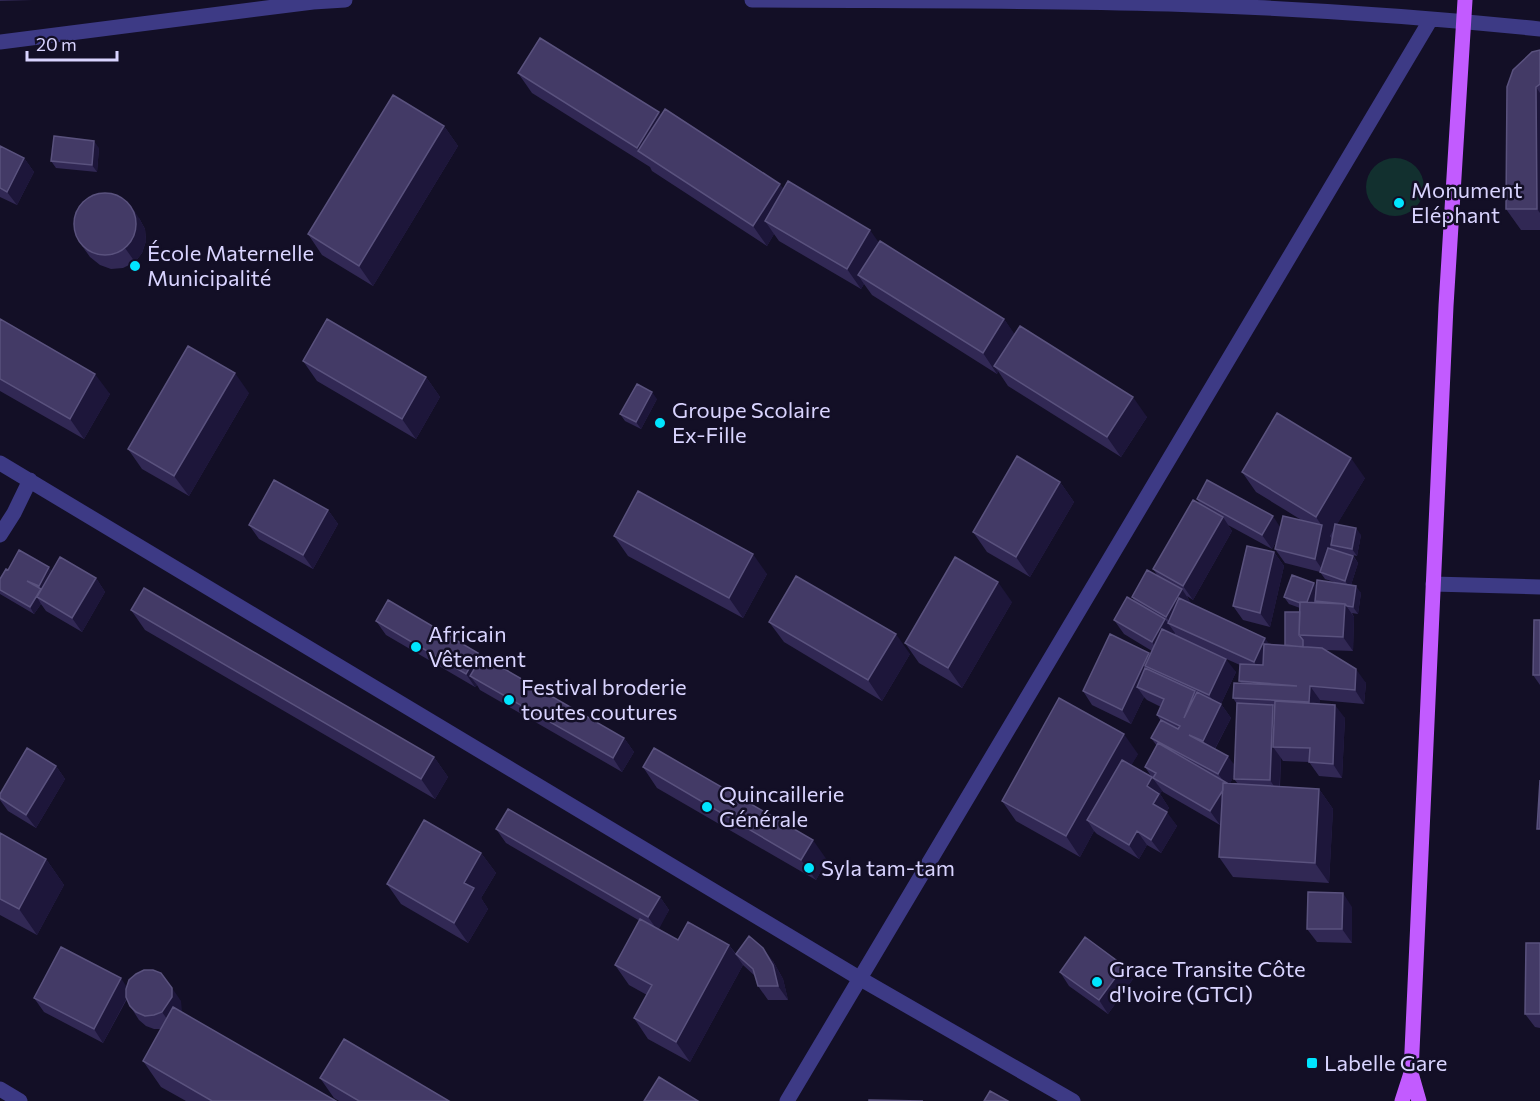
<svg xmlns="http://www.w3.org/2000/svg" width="1540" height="1101" viewBox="0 0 1540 1101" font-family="Commissioner,sans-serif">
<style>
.green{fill:#12302f}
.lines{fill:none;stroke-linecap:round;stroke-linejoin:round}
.minor{stroke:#3d3a85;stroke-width:15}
.major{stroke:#c25bff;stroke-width:15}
.wall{fill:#312854;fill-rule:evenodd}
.shaded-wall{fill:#1d163a}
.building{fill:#433a66;stroke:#5a527e;stroke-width:1.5}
.poi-dot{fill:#00e5ff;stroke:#130f26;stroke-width:2}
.labels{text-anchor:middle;stroke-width:5;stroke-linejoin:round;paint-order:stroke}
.poi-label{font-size:22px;fill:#d9d4ff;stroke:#130f26;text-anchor:start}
</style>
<rect width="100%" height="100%" fill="#130f26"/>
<path class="green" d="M1366 187a29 29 0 1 1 58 0a29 29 0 1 1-58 0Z"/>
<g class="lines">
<path class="minor" d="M752,0C891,1 1031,0 1169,4C1293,8 1417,16 1540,29
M0,42L313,2L345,0
M0,463L859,978L1073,1101
M0,535L14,513L30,480
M1433,584L1540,587
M0,1089L20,1101
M787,1101L1431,19"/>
<path class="major" d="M1411,1073L1419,1101
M1402,1101L1411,1073L1446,306L1465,0"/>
</g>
<path class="wall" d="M0,0H33L0,1Z
M1540,50V230H1521L1506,209Z
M518,73L659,112L661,115L783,189L879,242L1004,319L1014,334L1147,417L1121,457L1008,386L998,371L997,374L872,295L864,284L861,289L779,241L774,234L767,246L652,171L650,167L532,93Z
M444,126L458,146L373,286L322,255L308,234Z
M0,146L24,158L34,172L17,205L0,197Z
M99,148L97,172L56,168L51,161Z
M139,218L145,229L146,241L142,253L135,262L123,268L111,269L100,265L90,257L80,243Z
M0,319L110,394L84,439L0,391Z
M303,361L426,377L440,397L416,439L317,381Z
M249,393L189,496L142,469L128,449Z
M657,399L641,429L625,421L620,414Z
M1242,472L1365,478L1337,524L1361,535L1357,556L1353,555L1358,563L1351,585L1361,593L1358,614L1352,613L1354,617L1353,651L1325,650L1366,683L1364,704L1320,700L1319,704L1345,718L1342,778L1319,776L1309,762L1283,761L1281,758L1280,786L1319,789L1333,809L1329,883L1233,877L1219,857L1221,823L1220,825L1163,792L1155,781L1162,791L1160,794L1169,808L1166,812L1177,826L1161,853L1147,845L1139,859L1097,834L1094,831L1080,857L1016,821L1002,801L1138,754L1131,765L1151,776L1145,767L1157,746L1151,738L1161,721L1157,715L1161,707L1147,700L1144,697L1131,724L1092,705L1083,691L1150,654L1152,651L1124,634L1114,620L1135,602L1132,597L1158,576L1153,569L1200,504L1197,499L1280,527L1303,521L1256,492ZM1228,525L1272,549L1278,538L1275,549L1285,563L1320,572L1325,579L1334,582L1317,587L1314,583L1284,597L1289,604L1300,608V612L1285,645L1270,644L1191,604L1187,596L1193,600L1232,531ZM1206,650L1240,665L1239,681L1241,683L1233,698L1237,704L1235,765L1215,749L1231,718L1221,704L1236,672ZM1234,776V779L1238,784L1230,783Z
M1060,482L1074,502L1030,577L987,552L973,532Z
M328,510L338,524L313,569L259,539L249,525Z
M614,536L767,574L743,618L628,556Z
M1274,552L1284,566L1270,627L1243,620L1233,606Z
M8,570L52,571L96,578L105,592L82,632L46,611L41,604L34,614L0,594V579Z
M1012,602L962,688L919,663L905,643Z
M131,610L434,757L448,777L435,799L145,630Z
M1540,620V685L1533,675Z
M376,621L481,657L624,738L634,752L622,772L480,690L477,685L475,687L386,635Z
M769,622L910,654L882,701L784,642Z
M56,766L65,779L36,828L8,811L0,800V794Z
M643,767L827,860L816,880L657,788Z
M496,829L660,897L669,910L658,929L678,940L729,945L736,954L773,961L783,979L788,1000H768L758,986L755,976L743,965L690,1062L648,1039L634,1018L647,995L629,985L615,965L640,921L506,843Z
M0,833L46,859L64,885L37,935L0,915Z
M481,853L496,873L481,898L488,909L468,943L401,904L387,884Z
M1352,907V943L1317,942L1307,929Z
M1540,943V1028L1535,1027L1525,1014Z
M1060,972L1133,979L1108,1014L1069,986Z
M127,987L181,1001V1012L336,1101H186L161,1087L143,1061L161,1029H154L146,1026L139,1020L130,1006L127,999L103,1043L44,1012L34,998Z
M320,1078L449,1101H339L334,1098Z"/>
<path class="shaded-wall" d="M1536,87L1540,93V213L1537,209Z
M659,112L673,132L640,152L637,148Z
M444,126L458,146L373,286L359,266Z
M94,141L99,148L97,172L92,165Z
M24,158L34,172L17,205L7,192Z
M780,184L794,204L765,221L774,234L767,246L753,226Z
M130,204L139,218L145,229L146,241L142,253L135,262L125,248Z
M870,230L884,250L858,275L864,284L861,289L847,269Z
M1004,319L1018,339L994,366L998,371L997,374L983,353Z
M235,373L249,393L189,496L174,476Z
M95,374L110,394L84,439L70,419Z
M426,377L440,397L416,439L402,419Z
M652,392L657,399L641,429L636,422Z
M1133,397L1147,417L1121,457L1107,437Z
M1351,458L1365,478L1330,536L1332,539L1324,572L1315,559L1322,526L1316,517Z
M1060,482L1074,502L1030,577L1016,557Z
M328,510L338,524L313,569L303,555Z
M1273,516L1282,530L1272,549L1262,535Z
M1223,517L1232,531L1193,600L1183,586Z
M1356,528L1361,535L1357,556L1352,549Z
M1274,552L1284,566L1270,627L1260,613Z
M753,554L767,574L743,618L729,598Z
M1353,556L1358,563L1350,588L1345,581Z
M49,567L54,574L44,593L39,586Z
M96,578L105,592L82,632L72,618Z
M998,582L1012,602L962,688L948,668Z
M1314,583L1319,590L1310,612L1306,605Z
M1356,586L1361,593L1358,614L1353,607Z
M41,589L37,597L41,604L34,614L30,607Z
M1182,589L1191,603L1178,627L1171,624L1166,617Z
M1345,604L1354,617L1353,651L1343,637Z
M1165,619L1175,633L1161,656L1152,642Z
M896,634L910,654L882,701L868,680Z
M1265,638L1275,652L1264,676L1254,662Z
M478,653L488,666L470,676L477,685L475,687L466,674Z
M1149,653L1159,667L1145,666L1153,678L1137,687L1144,697L1131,724L1122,710Z
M1226,659L1236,672L1220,706L1221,704L1231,718L1212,754L1203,741L1219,709L1209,695Z
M1356,669L1366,683L1364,704L1355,690Z
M1310,686L1320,700L1319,715L1309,702Z
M1273,705L1283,719L1273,747L1281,758L1279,794L1270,780Z
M1335,705L1345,718L1342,778L1333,764Z
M1124,734L1138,754L1097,826L1087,820L1094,831L1080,857L1066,836Z
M624,738L634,752L622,772L613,758Z
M1228,756L1237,769L1229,786L1236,796L1220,825L1210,811L1226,784L1218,774Z
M434,757L448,777L435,799L421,779Z
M56,766L65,779L36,828L26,815Z
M1152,777L1162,791L1160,794L1169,808L1163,818L1153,804L1147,786Z
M1319,789L1333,809L1329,883L1315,863Z
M1167,812L1177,826L1161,853L1151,840Z
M1137,831L1147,845L1139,859L1129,845Z
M813,840L827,860L816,880L801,860Z
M481,853L496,873L481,898L488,909L468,943L454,923L464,883Z
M46,859L64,885L37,935L19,909Z
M1343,893L1352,907V943L1342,929Z
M660,897L669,910L658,931L648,917Z
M729,945L743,965L690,1062L676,1042Z
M763,948L773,961L783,979L788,1000L778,986Z
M1124,966L1133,979L1108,1014L1099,1000Z
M121,978L130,992L103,1043L94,1029Z
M172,988L181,1001L182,1011L172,1026L162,1012Z"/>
<path class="building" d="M540,38L659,112L637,148L518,73Z
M1540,50V84L1536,87L1537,209H1506L1507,87L1513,70L1532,52Z
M393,95L444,126L359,266L308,234Z
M665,109L780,184L753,226L638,151Z
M54,136L94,141L92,165L51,161Z
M0,146L24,158L7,192L0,188Z
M788,181L870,230L847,269L765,221Z
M74 224a31 31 0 1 1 62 0a31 31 0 1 1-62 0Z
M880,241L1004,319L983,353L858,275Z
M0,319L95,374L70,419L0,379Z
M327,319L426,377L402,419L303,361Z
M1020,326L1133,397L1107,437L994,366Z
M188,346L235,373L174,476L128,449Z
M637,384L652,392L636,422L620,414Z
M1277,413L1351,458L1316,517L1242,472Z
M1017,456L1060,482L1016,557L973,532Z
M274,480L328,510L303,555L249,525Z
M1207,480L1273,516L1262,535L1197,499Z
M638,491L753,554L729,598L614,536Z
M1193,500L1223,517L1183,586L1153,569Z
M1283,516L1322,525L1315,559L1275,549Z
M1335,524L1356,528L1352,549L1331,545Z
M1247,546L1274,552L1260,613L1233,606Z
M1328,548L1353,556L1345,581L1320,572Z
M19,550L49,567L39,586L27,581L41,589L30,607L0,590V579L6,569L8,570Z
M60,557L96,578L72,618L37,597Z
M955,557L998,582L948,668L905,643Z
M1147,570L1182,589L1166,617L1132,597Z
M1292,575L1314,583L1307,602H1300V603L1284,597Z
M796,576L896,634L868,680L769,622Z
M1317,580L1356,586L1353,607L1347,606L1345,604L1315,601Z
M144,588L434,757L421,779L131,610Z
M1127,597L1165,619L1152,642L1114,620Z
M1179,598L1265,638L1254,662L1168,623Z
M388,600L478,653L466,674L376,621Z
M1300,602L1345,604L1343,637L1299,635Z
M1285,612H1300L1299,635L1303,640V647L1285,645Z
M1534,620H1540V675H1533Z
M1162,629L1226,659L1209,695L1145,666Z
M1110,634L1149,653L1122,710L1083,691Z
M1264,644L1322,648L1356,669L1355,690L1310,686L1309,702L1233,698L1234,683L1297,686L1239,681L1240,664L1263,665Z
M482,656L624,738L613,758L470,676Z
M1145,668L1195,691L1184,718L1197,692L1221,704L1203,741L1189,735L1228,756L1218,774L1151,738L1161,720L1178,729L1180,726L1157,715L1164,699L1137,687Z
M1059,698L1124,734L1066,836L1002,801Z
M1275,701L1335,705L1333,764L1309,762L1310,748L1273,747Z
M1237,703L1273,705L1270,780L1234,779Z
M1158,743L1227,783H1223V790L1210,811L1153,778L1156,773L1145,767Z
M27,748L56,766L26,815L0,798V794Z
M654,748L813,840L801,860L643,767Z
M1122,760L1152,777L1147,786L1159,794L1153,804L1167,812L1151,840L1137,831L1129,845L1087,820Z
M1540,780V829H1537Z
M1223,783L1319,789L1315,863L1219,857Z
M508,809L660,897L648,917L496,829Z
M424,820L481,853L464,883L474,888L454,923L387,884Z
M0,833L46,859L19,909L0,899Z
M1308,892L1343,893L1342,929H1307Z
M640,919L678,940L688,922L729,945L676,1042L634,1018L652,985L615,965Z
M749,936L763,948L773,965L778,986H758L753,969L736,954Z
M1085,937L1124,966L1099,1000L1060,972Z
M1526,943H1540V1014H1525Z
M61,947L121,978L94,1029L34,998Z
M144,970H153L161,973L172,988V997L162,1012L154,1015L145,1016L136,1012L130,1006L126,997V989L129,980L136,974Z
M173,1007L336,1101H212L143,1061Z
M344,1039L449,1101H359L320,1078Z
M659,1077L698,1101H644Z
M990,1091L1008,1101H984Z
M869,1100L923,1101H869Z"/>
<g class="poi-dot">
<circle cx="1399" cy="203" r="6"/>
<circle cx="135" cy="266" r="6"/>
<circle cx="660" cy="423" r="6"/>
<circle cx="416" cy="647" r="6"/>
<circle cx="509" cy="700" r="6"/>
<circle cx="707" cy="807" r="6"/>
<circle cx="809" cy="868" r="6"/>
<circle cx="1097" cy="982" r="6"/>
<rect x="1306" y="1057" width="12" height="12" rx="3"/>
</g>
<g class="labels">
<g class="poi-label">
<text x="1411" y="198">Monument<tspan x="1411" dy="25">Eléphant</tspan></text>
<text x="147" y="261">École Maternelle<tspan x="147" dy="25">Municipalité</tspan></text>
<text x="672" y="418">Groupe Scolaire<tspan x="672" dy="25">Ex-Fille</tspan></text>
<text x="428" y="642">Africain<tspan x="428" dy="25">Vêtement</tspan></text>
<text x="521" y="695">Festival broderie<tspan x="521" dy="25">toutes coutures</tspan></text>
<text x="719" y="802">Quincaillerie<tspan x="719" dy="25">Générale</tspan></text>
<text x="821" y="876">Syla tam-tam</text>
<text x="1109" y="977">Grace Transite Côte<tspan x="1109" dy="25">d'Ivoire (GTCI)</tspan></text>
<text x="1324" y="1071">Labelle Gare</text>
</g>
</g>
<path d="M27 51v9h90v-9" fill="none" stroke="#d9d4ff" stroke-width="3"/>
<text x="36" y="51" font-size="18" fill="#d9d4ff" stroke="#130f26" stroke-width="4.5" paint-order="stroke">20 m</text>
</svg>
